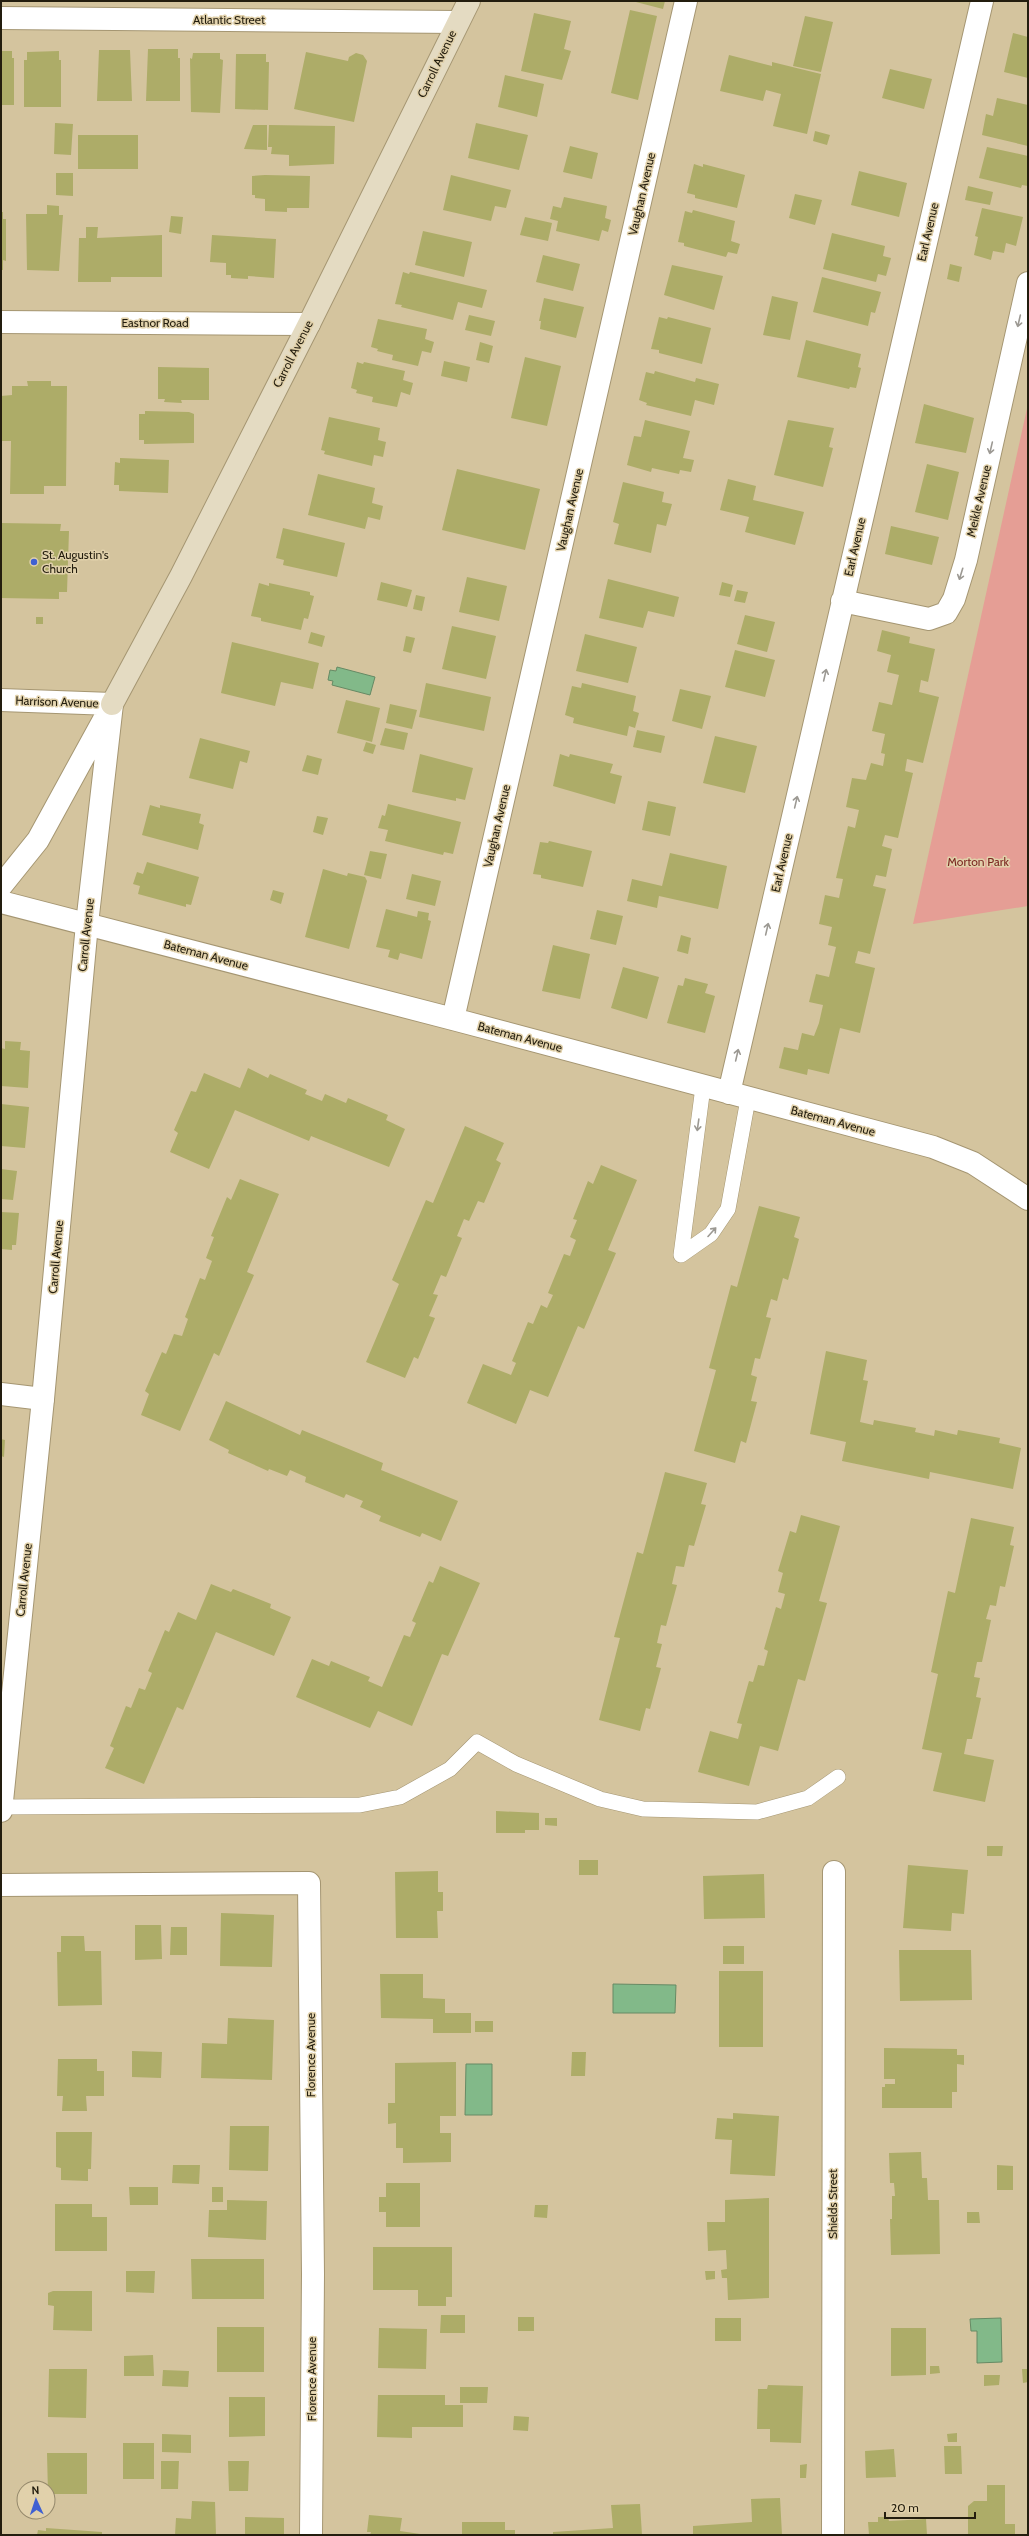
<svg xmlns="http://www.w3.org/2000/svg" width="1029" height="2536" viewBox="0 0 1029 2536" font-family="Cabin,sans-serif">
<style>
.green{fill:#e59e95}
.water{fill:#82b989;stroke:#668a64}
.building{fill:#adac68}
.lines{fill:none;stroke-linecap:round;stroke-linejoin:round}
.service-casing{stroke:#a59672;stroke-width:16}
.minor-casing{stroke:#a59672;stroke-width:24}
.tertiary-casing{stroke:#a59672;stroke-width:24}
.secondary-casing{stroke:#a59672;stroke-width:24}
.service{stroke:#fff;stroke-width:15}
.minor{stroke:#fff;stroke-width:22}
.tertiary{stroke:#fff;stroke-width:22}
.secondary{stroke:#e4dbc2;stroke-width:22}
.oneway{stroke:#9c9993}
.poi-dot{fill:#3f60d2;stroke:#e1d1ab;stroke-width:1.5}
.labels{text-anchor:middle;stroke-width:3;stroke-linejoin:round;paint-order:stroke}
.street-label{font-size:12px;fill:#231d0e;stroke:#e1d1ab}
.poi-label{font-size:12px;fill:#231d0e;stroke:#e1d1ab;text-anchor:start}
.park-label{font-size:12px;fill:#7b2621;stroke:#e1d1ab}
</style>
<rect width="100%" height="100%" fill="#d4c49e"/>
<path class="green" d="M1028,404V906L913,924Z"/>
<path class="water" d="M337,667L375,677L370,695L332,685L333,681L328,680L330,670L336,671Z
M613,1984L676,1985L675,2013H613Z
M466,2064H492V2115H465Z
M1001,2318L1002,2362L977,2363V2331H971L970,2319Z"/>
<path class="building" d="M632,1H665L663,9Z
M630,10L657,16L638,100L611,93Z
M534,13L571,21L564,49L571,51L562,80L521,71Z
M805,16L833,22L821,72L793,66Z
M1013,33L1028,37V78L1004,72Z
M148,49H178V58H180V101H146Z
M99,50H130L132,101H97Z
M1,51H12V58H14V105H1Z
M59,51V60H61V107H24V60H27V52Z
M306,52L348,61L349,57L356,53L363,55L367,61L354,122L294,109Z
M193,53H220V59L223,60L220,113L191,112L190,58L192,59Z
M236,54H266V62H269L268,110L235,109Z
M729,55L772,66V62L821,74L807,134L773,126L781,94L766,90L763,101L720,91Z
M890,69L932,79L924,109L882,98Z
M505,75L544,84L537,117L498,107Z
M997,98L1028,105V146L982,135L986,114L993,116Z
M55,123L73,124L71,155L54,154Z
M476,123L528,135L519,170L468,158Z
M253,125H267V150L244,149Z
M269,125L335,126L334,164L289,166V155L271,154L272,147H268Z
M815,131L830,135L827,145L813,141Z
M78,135H138V169H78Z
M570,146L598,153L592,179L563,172Z
M987,147L1028,156V186L1022,185L1021,188L979,178Z
M694,164L703,167V164L745,175L737,208L695,198V195L687,193Z
M859,171L907,183L899,217L851,205Z
M56,173H73V196L56,195Z
M265,175L310,176L309,208H287V212L265,211V199L255,198V195H252V176Z
M451,175L511,190L506,208L495,206L491,221L443,210Z
M968,186L993,192L990,205L965,200Z
M795,194L822,200L815,225L789,218Z
M564,197L607,206L605,218L611,220L608,232L602,230L599,241L556,231L558,221L550,219L553,206L561,208Z
M47,205L59,206V215H63L59,271L27,270L26,214H47Z
M982,208L1023,217L1016,246L1006,243L1004,253L993,251L991,260L974,255L978,237L975,236Z
M693,210L735,221L731,241L740,244L737,254L728,252L726,257L684,246V243L678,242L685,211L692,213Z
M1,212H3V219H6V261L3,260V270H1Z
M171,216L183,217L181,234L169,232Z
M525,217L552,223L548,241L520,235Z
M86,227H98L97,238L162,235V277H111V282H78L79,238H86Z
M423,231L472,242L464,277L415,265Z
M832,233L885,246L883,256L891,258L886,276L878,274L876,282L823,269Z
M212,235L276,239L274,278L248,276V279L231,278V275H226V263L210,262Z
M543,255L580,264L573,291L536,282Z
M950,264L962,267L959,282L947,279Z
M672,265L723,276L714,310L664,295Z
M403,272L409,274L410,272L487,290L482,308L458,302L453,320L401,307L402,305L395,304Z
M822,277L881,292L875,313L871,312L868,326L813,312Z
M772,296L798,302L790,340L763,335Z
M544,298L584,307L576,338L540,329L541,321H539Z
M469,315L495,321L491,336L465,330Z
M659,317L667,319L668,317L711,328L702,364L659,353V350L651,349Z
M378,319L427,329L425,339L434,342L431,353L422,351L418,366L392,360L393,355L377,351L378,349L371,347Z
M806,340L861,354L858,367L861,368L856,388L850,387L849,389L797,377Z
M480,342L493,346L489,363L476,360Z
M525,357L561,366L547,426L511,418Z
M444,361L470,367L467,382L441,376Z
M357,362L363,364L364,362L405,371L403,380L413,383L410,395L401,392L397,407L372,402L373,397L356,393L357,390L351,388Z
M158,367L209,368V400H181L182,403L164,402L165,399H158Z
M655,371L695,382L696,378L719,384L714,405L695,400L691,416L646,405L647,403L639,400L646,372L654,374Z
M27,381H51V386H67L66,486H44V494H10L11,441H1V396L12,395V386H28Z
M924,404L974,418L966,453L915,443Z
M145,411L189,412L194,414V443L144,444V440H139V414H145Z
M329,417L380,428L378,440L386,442L383,457L374,455L372,466L324,454L325,451L321,450Z
M645,420L690,431L683,458L694,460L691,472L680,470L679,474L652,468L651,472L627,465L634,436L641,437Z
M788,420L834,428L829,447L833,448L823,487L774,475Z
M120,458L169,460L168,493L119,491V485H114L115,462L120,463Z
M927,464L959,472L948,520L915,512Z
M457,469L540,489L525,550L442,530Z
M318,474L375,488L372,503L383,506L380,520L368,517L365,529L308,515Z
M728,479L756,486L753,500L804,512L795,545L745,532L749,517L720,510Z
M623,482L664,492L662,502L672,504L666,526L657,524L651,553L614,544L619,524L613,522Z
M1,523L61,524L60,531H69L67,592H59V599L1,598Z
M891,526L939,537L932,565L885,554Z
M283,528L345,543L337,577L283,565L284,560L276,558Z
M467,577L507,586L499,621L459,612Z
M608,579L679,597L674,617L648,611L643,628L599,618Z
M381,582L412,590L407,607L377,600Z
M722,582L733,585L730,597L719,595Z
M259,583L269,586V583L310,592V595L314,596L308,619L304,618L301,630L261,621V618L251,616Z
M737,590L748,592L745,603L734,601Z
M416,595L425,597L422,611L413,609Z
M745,615L775,622L767,652L737,644Z
M36,617H43V624H36Z
M452,626L496,636L486,679L442,669Z
M882,630L910,637L909,643L935,649L928,682L921,680L919,692L939,697L923,763L907,759L905,771L913,773L898,838L885,835L882,846L892,849L886,877L876,875L873,886L886,889L870,954L858,951L855,963L875,968L860,1033L840,1028L829,1074L808,1069L807,1075L779,1068L784,1047L798,1050L802,1033L814,1036L819,1023L823,1005L809,1002L816,974L829,977L836,947L828,945L832,927L819,924L825,895L839,898L843,879L836,878L848,826L855,828L859,810L846,807L852,778L866,780L871,763L883,766L885,754L881,753L885,734L872,731L879,702L892,705L899,675L887,672L891,655L877,651Z
M311,632L325,636L322,647L308,643Z
M585,634L637,647L628,683L576,671Z
M406,636L415,638L411,653L403,651Z
M232,642L319,663L313,689L281,682L275,706L221,693Z
M735,650L775,660L765,697L725,687Z
M426,683L491,697L484,731L419,717Z
M582,683L636,696L633,711L639,713L635,728L629,726L627,736L573,723L574,718L565,715L572,686L581,688Z
M680,689L711,696L702,729L672,721Z
M346,700L380,708L372,742L337,733Z
M390,704L417,710L412,729L386,723Z
M385,728L408,733L404,750L380,745Z
M637,730L665,736L661,753L633,747Z
M715,736L757,746L745,793L703,783Z
M200,738L250,751L247,763L240,761L233,789L189,778Z
M366,742L376,745L373,754L363,751Z
M420,754L473,768L465,800L456,798V801L412,792Z
M560,754L569,757L570,754L613,764L610,773L622,776L615,804L553,786Z
M307,755L322,759L318,775L302,771Z
M648,801L676,807L670,836L642,830Z
M388,804L461,822L453,854L444,852L443,855L385,841L388,830L378,828L382,815L385,816Z
M150,805L160,808V805L201,814L199,823L204,825L198,850L142,835Z
M317,816L328,818L323,835L313,832Z
M549,841L592,851L583,887L541,878V875L533,874L540,842L548,843Z
M370,851L387,854L381,879L364,875Z
M670,853L727,866L718,909L659,896L657,908L627,901L632,879L662,886Z
M147,862L199,877L191,905L186,904V907L138,894L140,886L133,884L137,872L143,874Z
M323,869L347,876L348,873L365,877L367,881L349,949L305,937Z
M412,874L441,881L435,906L406,899Z
M273,890L284,893L281,904L270,900Z
M386,909L417,917L418,911L429,913L428,920L431,921L422,959L400,953L398,960L388,957L390,950L376,947Z
M597,910L623,916L616,945L590,939Z
M681,935L691,938L688,954L677,951Z
M553,945L590,954L580,999L542,991Z
M623,967L659,977L647,1019L611,1008Z
M685,978L708,984L705,993L715,996L705,1033L667,1023L678,985L683,986Z
M5,1041L21,1042L20,1050L30,1051L28,1088L1,1086V1048L5,1049Z
M248,1068L268,1078L270,1074L307,1090L305,1094L322,1101L325,1094L346,1103L348,1098L388,1115L386,1120L405,1129L389,1167L311,1136L309,1141L235,1110L209,1169L170,1152L178,1133L174,1130L191,1091L196,1092L204,1073L240,1088Z
M1,1104L29,1107L25,1148L1,1146Z
M465,1126L504,1143L496,1160L501,1163L484,1203L478,1201L469,1221L464,1219L457,1236L462,1238L446,1277L441,1275L433,1294L438,1295L429,1316L435,1318L418,1359L414,1357L405,1378L366,1362L399,1284L392,1280L426,1200L433,1203Z
M601,1165L637,1180L608,1250L616,1253L584,1329L578,1326L548,1397L530,1390L516,1424L467,1403L483,1364L511,1375L516,1363L512,1361L528,1322L533,1324L541,1305L547,1308L553,1295L548,1293L564,1254L570,1256L576,1240L570,1237L577,1220L573,1219L588,1181L593,1184Z
M1,1169L17,1171L13,1200L1,1199Z
M240,1179L279,1194L247,1272L254,1275L219,1356L214,1353L180,1431L141,1415L149,1394L145,1391L162,1352L166,1354L174,1334L182,1336L188,1319L185,1317L200,1278L205,1280L212,1261L206,1258L214,1237L211,1236L227,1197L231,1200Z
M759,1206L800,1217L794,1237L799,1239L788,1280L783,1278L777,1301L771,1299L766,1317L771,1318L760,1359L755,1358L751,1375L757,1377L751,1401L757,1402L746,1443L741,1441L735,1463L694,1451L716,1370L709,1368L731,1285L737,1287Z
M1,1212L19,1213L16,1245H12V1250L1,1249Z
M826,1351L867,1360L863,1380L868,1381L860,1422L873,1425L874,1420L916,1428L915,1432L934,1436L935,1430L957,1435L958,1430L1000,1438L999,1443L1021,1448L1013,1489L930,1472L929,1479L842,1461L846,1442L810,1434Z
M226,1401L300,1435L302,1430L383,1463L381,1470L458,1501L441,1541L422,1533L420,1537L379,1521L381,1516L360,1507L363,1501L346,1494L344,1498L305,1482L306,1477L290,1470L287,1476L269,1469L268,1471L228,1453L229,1450L209,1440Z
M1,1439L5,1440L4,1457L1,1456Z
M665,1472L707,1483L701,1504L706,1505L694,1546L689,1545L684,1567L676,1566L672,1584L677,1585L666,1626L661,1625L657,1643L662,1644L656,1667L661,1668L650,1709L646,1708L640,1731L599,1720L620,1638L614,1637L637,1552L643,1554Z
M801,1515L840,1526L819,1601L827,1603L805,1681L798,1679L778,1751L760,1746L749,1786L698,1772L710,1731L738,1739L742,1724L737,1723L749,1681L753,1682L758,1665L764,1666L768,1651L764,1649L776,1607L781,1609L785,1594L778,1592L783,1573L778,1571L790,1531L796,1533Z
M971,1518L1014,1527L1010,1545L1014,1546L1005,1587L1000,1586L996,1606L990,1605L986,1619L991,1620L982,1662H977L974,1677L980,1678L976,1697L981,1698L972,1739H967L964,1754L994,1760L985,1802L933,1791L942,1753L922,1749L938,1674L931,1672L948,1591L955,1593Z
M440,1566L480,1583L448,1656L442,1654L412,1726L378,1711L370,1728L296,1697L312,1659L329,1666L331,1661L370,1677L368,1681L382,1687L404,1635L410,1637L416,1623L412,1621L429,1581L433,1583Z
M211,1584L231,1592L233,1589L271,1604L270,1608L291,1617L274,1656L216,1632L183,1710L177,1707L144,1784L105,1768L114,1748L110,1746L126,1706L131,1708L139,1688L145,1690L152,1673L148,1671L165,1630L169,1632L178,1612L196,1620Z
M496,1811L539,1813V1830H525V1833H496Z
M545,1818H557V1826L545,1825Z
M987,1846H1003L1002,1856H987Z
M579,1860H598V1875H579Z
M908,1865L968,1870L964,1914L952,1913L951,1931L903,1928Z
M438,1871V1892H443V1911H437L438,1938H396L395,1872Z
M764,1874L765,1918L704,1919L703,1876Z
M221,1913L274,1915L272,1967L220,1966Z
M135,1925H161L162,1959L135,1960Z
M171,1927H187V1955H170Z
M61,1936H84L85,1951H101L102,2005L58,2006L57,1952H61Z
M723,1946H744V1964H723Z
M899,1950H971L972,2000L900,2001Z
M719,1971H763V2047H719Z
M380,1974H423V1998L445,1999V2013H471V2033H433V2019L381,2018Z
M228,2018L274,2020L272,2080L201,2078L202,2043L227,2044Z
M475,2021H493V2032H475Z
M884,2048L957,2049V2055H964V2065L957,2064V2092H952V2108H882V2087H885V2084H895V2079H884Z
M132,2051L162,2052L161,2078L132,2077Z
M572,2052H586L585,2076H571Z
M58,2059H97V2071H104V2096H86L87,2111H62L63,2096H57Z
M456,2062V2116H440V2133H451V2162L403,2163V2148H396V2123L388,2124V2103H395V2063Z
M733,2113L779,2116L775,2176L730,2174L732,2140L715,2139L717,2118L733,2119Z
M230,2126H269L268,2171L229,2170Z
M56,2132H92L91,2169H88V2181L61,2180V2168L56,2167Z
M921,2152L922,2178H927L928,2200H939L940,2254L891,2255L890,2219H892V2196H895L894,2183H890L889,2153Z
M173,2165H200L199,2184L172,2183Z
M997,2165L1013,2166V2190H997Z
M386,2183H420V2227H386V2212H379V2197H386Z
M129,2187H158V2205H130Z
M212,2187H223V2202H212Z
M769,2198V2298L728,2300L727,2278H722L721,2270L727,2269L726,2250L708,2251L707,2222H725V2200Z
M227,2200L267,2201L266,2240L208,2237L209,2210H227Z
M55,2204H92V2217H107V2251H55Z
M535,2205H548L547,2218L534,2217Z
M967,2212H979L980,2223H967Z
M373,2247H452V2297H446V2306H418V2290H373Z
M191,2259H264V2299H192Z
M126,2271H155L154,2293L126,2292Z
M705,2271H715V2279L706,2280Z
M53,2291H92V2331L53,2330L54,2306L48,2305V2293Z
M441,2315H465V2333H440Z
M518,2317H534V2331H518Z
M715,2318H741V2341H715Z
M217,2327H264V2372H217Z
M379,2328L427,2329L426,2369L378,2368Z
M891,2328H926V2375L891,2376Z
M153,2355L154,2376H124V2356Z
M930,2366H939L940,2373L930,2374Z
M49,2369H87L86,2418L48,2417Z
M1022,2369H1028V2382L1023,2383Z
M163,2370L189,2371L188,2387L162,2386Z
M984,2375H1000L999,2385L984,2386Z
M768,2385L803,2386L801,2443L770,2442V2429H757L758,2389H767Z
M460,2387H488L487,2403H460Z
M378,2395H445V2405H463V2427H412V2438L377,2437Z
M229,2397H265V2436L229,2437Z
M514,2416L529,2417L528,2431L513,2430Z
M957,2433V2442H948L947,2434Z
M162,2434L191,2435V2453L162,2452Z
M123,2443H154V2479H123Z
M1027,2445H1028V2474H1027Z
M944,2446H961L962,2474H945Z
M894,2449L896,2477L866,2478L865,2451Z
M47,2453H87V2494H48Z
M161,2461H179L178,2489H161Z
M228,2461H249L248,2491H229Z
M807,2464L806,2478H800V2465Z
M987,2485H1005V2524H1015V2535H968V2506L974,2501H987Z
M780,2498L782,2535H693V2526L752,2522L751,2499Z
M192,2501L215,2502L216,2535H175L176,2518L191,2519Z
M640,2504L642,2535H553V2532L613,2528L611,2505Z
M369,2515L402,2518L400,2531L427,2535H370L371,2532H367Z
M245,2517L284,2518V2535H245Z
M878,2517H888L889,2521L926,2519L927,2535H869L868,2522H878Z
M462,2522H505V2530H515V2535H462Z
M46,2528L102,2532V2535H37L38,2530L46,2531Z"/>
<g class="lines">
<defs>
<path id="service" d="M681,1255L711,1234L728,1209L748,1099
M681,1255L703,1087
M1,1807L360,1805L400,1797L450,1769L477,1742L516,1764L600,1799L643,1809L757,1812L808,1798L838,1777"/>
<path id="minor" d="M1,18L458,22
M1,322L309,324
M842,601L929,619L946,613L954,599L966,560L1028,283
M1,902L453,1019L933,1147L973,1163L1028,1199
M453,1019L686,1
M729,1093L982,1
M1,1394L43,1399
M1,1885L309,1883L313,2274L311,2535
M833,2535L834,1872"/>
<path id="tertiary" d="M1,700L112,704
M1,886L38,840L107,714
M1,1811L43,1399L87,924L112,704"/>
<path id="secondary" d="M112,704L181,576L309,324L469,1"/>
</defs>
<use href="#service" class="service-casing"/>
<use href="#minor" class="minor-casing"/>
<use href="#tertiary" class="tertiary-casing"/>
<use href="#secondary" class="secondary-casing"/>
<use href="#service" class="service"/>
<use href="#minor" class="minor"/>
<use href="#tertiary" class="tertiary"/>
<use href="#secondary" class="secondary"/>
</g>
<defs><path id="oneway-shaft" d="M-6 0H5M1.5-3L5.5 0L1.5 3" fill="none" stroke-width="1.6" stroke-linecap="round" stroke-linejoin="round"/></defs>
<g class="oneway">
<use href="#oneway-shaft" transform="translate(1019 321) rotate(103)"/>
<use href="#oneway-shaft" transform="translate(991 448) rotate(103)"/>
<use href="#oneway-shaft" transform="translate(961 574) rotate(107)"/>
<use href="#oneway-shaft" transform="translate(825 675) rotate(-77)"/>
<use href="#oneway-shaft" transform="translate(796 802) rotate(-77)"/>
<use href="#oneway-shaft" transform="translate(767 929) rotate(-77)"/>
<use href="#oneway-shaft" transform="translate(737 1055) rotate(-77)"/>
<use href="#oneway-shaft" transform="translate(698 1125) rotate(98)"/>
<use href="#oneway-shaft" transform="translate(712 1232) rotate(-48)"/>
</g>
<circle class="poi-dot" cx="34" cy="562" r="4"/>
<g class="labels">
<g class="street-label">
<text x="229" y="24">Atlantic Street</text>
<text transform="translate(437 64) rotate(-64)" y="4">Carroll Avenue</text>
<text transform="translate(642 194) rotate(-77)" y="4">Vaughan Avenue</text>
<text transform="translate(928 232) rotate(-77)" y="4">Earl Avenue</text>
<text x="155" y="327">Eastnor Road</text>
<text transform="translate(293 354) rotate(-63)" y="4">Carroll Avenue</text>
<text transform="translate(979 501) rotate(-77)" y="4">Meikle Avenue</text>
<text transform="translate(570 510) rotate(-77)" y="4">Vaughan Avenue</text>
<text transform="translate(855 547) rotate(-77)" y="4">Earl Avenue</text>
<text transform="translate(57 702) rotate(2)" y="4">Harrison Avenue</text>
<text transform="translate(497 826) rotate(-77)" y="4">Vaughan Avenue</text>
<text transform="translate(782 863) rotate(-77)" y="4">Earl Avenue</text>
<text transform="translate(86 935) rotate(-84)" y="4">Carroll Avenue</text>
<text transform="translate(206 955) rotate(15)" y="4">Bateman Avenue</text>
<text transform="translate(520 1037) rotate(15)" y="4">Bateman Avenue</text>
<text transform="translate(833 1121) rotate(15)" y="4">Bateman Avenue</text>
<text transform="translate(56 1257) rotate(-85)" y="4">Carroll Avenue</text>
<text transform="translate(24 1580) rotate(-84)" y="4">Carroll Avenue</text>
<text transform="translate(311 2055) rotate(-90)" y="4">Florence Avenue</text>
<text transform="translate(833 2204) rotate(-90)" y="4">Shields Street</text>
<text transform="translate(312 2379) rotate(-90)" y="4">Florence Avenue</text>
</g>
<g class="poi-label">
<text x="42" y="559">St. Augustin's<tspan x="42" dy="14">Church</tspan></text>
</g>
<g class="park-label">
<text x="978" y="866">Morton Park</text>
</g>
</g>
<rect width="1029" height="2536" fill="none" stroke="#231d0e" stroke-width="4"/>
<g transform="translate(36 2500) rotate(357)"><circle r="19" fill="#e1d1ab" stroke="#95896c"/>
<path d="M0-3L7 15L0 10L-7 15Z" fill="#3f60d2"/>
<text y="-6" font-size="11" font-weight="bold" text-anchor="middle" fill="#231d0e">N</text>
</g>
<path d="M885 2512v6h90v-6" fill="none" stroke="#231d0e" stroke-width="2"/>
<text x="891" y="2512" font-size="12" fill="#231d0e" stroke="#e1d1ab" stroke-width="3" paint-order="stroke">20 m</text>
</svg>
